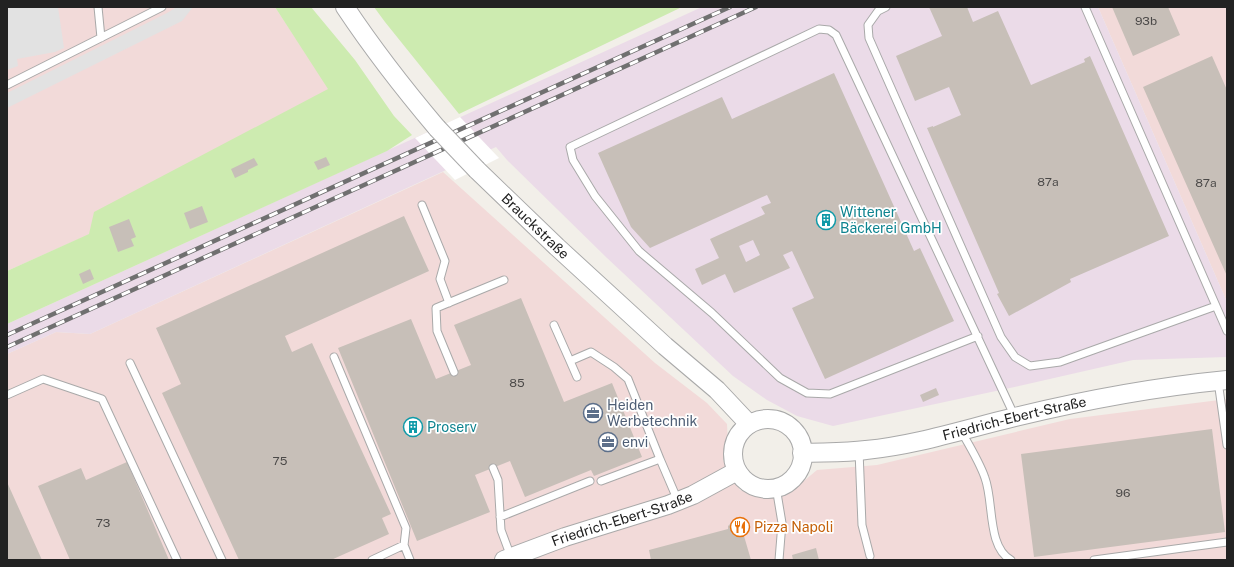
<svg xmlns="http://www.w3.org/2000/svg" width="1234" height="567" viewBox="0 0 1234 567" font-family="'Public Sans',sans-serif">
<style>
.commercial{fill:#f2dad9}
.industrial{fill:#ebdbe8}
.grass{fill:#cdebb0}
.parking{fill:#e2e2e2}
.pier{fill:#fff}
.building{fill:#c7bfb8;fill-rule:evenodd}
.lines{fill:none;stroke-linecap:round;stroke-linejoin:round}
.service-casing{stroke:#a9a9a9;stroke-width:9}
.tertiary-casing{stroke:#a9a9a9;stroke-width:20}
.service{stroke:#fff;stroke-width:7}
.tertiary{stroke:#fff;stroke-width:18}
.rail-casing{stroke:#707070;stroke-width:4.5}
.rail{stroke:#fff;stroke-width:3;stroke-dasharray:9;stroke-linecap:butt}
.tertiary-bridge-casing{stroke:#a9a9a9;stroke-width:20;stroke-linecap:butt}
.tertiary-bridge{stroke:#fff;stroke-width:18}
.labels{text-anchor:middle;stroke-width:3.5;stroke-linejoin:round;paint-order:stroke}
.number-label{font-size:12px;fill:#4b4948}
.culture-label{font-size:14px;fill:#0d838f;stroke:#fff;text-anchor:start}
.street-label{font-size:14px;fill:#222;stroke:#fff}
.service-label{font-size:14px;fill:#4e5e75;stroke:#fff;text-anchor:start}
.food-label{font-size:14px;fill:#c56008;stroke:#fff;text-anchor:start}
</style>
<rect width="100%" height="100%" fill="#f2efe9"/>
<path class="commercial" d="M7,7H275L329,89L90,234L7,271Z
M1098,7H1227V302Z
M443,172L655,363L707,403L727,424L728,445L723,460L740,490L755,495L776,497L799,485L817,470L877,465L1070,419L1227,399V560H7V354L56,332L90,334Z"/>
<path class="industrial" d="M702,7H1098L1227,302V357L1133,360L1019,386L833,426L797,416L767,400L733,376L607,258L507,160L496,147L90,334L56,332L7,354V324Z"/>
<path class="grass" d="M275,7H311L355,60L394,116L412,135L387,151L7,324V271L89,234L94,212L328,89Z
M374,7H682L459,114L385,22Z"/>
<path class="parking" d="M7,7H58L64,48L55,52L17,59L18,66L7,70Z
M177,7H193L182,21L7,108V93L167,13Z"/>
<path class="pier" d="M460,117L499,158L455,180L415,138Z"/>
<path class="building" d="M929,7H967L973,22L998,11L1031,85L1085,62L1084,59L1090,56L1169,236L1070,279L1071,282L1009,316L997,294L999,293L927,128L933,126V127L961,115L949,87L915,101L896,56L942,36Z
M1112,7H1168L1180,35L1133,56Z
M1212,56L1227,90V276L1143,87Z
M834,73L914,251L920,248L954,321L825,379L792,308L814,298L792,251L783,255L790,268L734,293L725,274L702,285L695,269L719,258L710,239L765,214L761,207L771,203L767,195L650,248L631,227L598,153L722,97L732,119ZM753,240L760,255L746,262L739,246Z
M326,157L330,165L318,170L314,162Z
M254,158L258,165L248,170V172L235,178L231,169Z
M202,206L208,222L190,229L184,213Z
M404,216L429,271L285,336L292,352L312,343L391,514L382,518L389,534L331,560H239L162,393L181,384L156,328Z
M129,219L136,237L131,239L134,246L118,252L109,227Z
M90,269L94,279L83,284L79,274Z
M521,298L564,402L612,383L642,457L594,476L591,470L525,497L510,461L475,475L490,512L417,541L338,348L411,319L436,379L471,365L454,325Z
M936,388L939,395L923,402L920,395Z
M1212,429L1225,532L1034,557L1021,454Z
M127,462L169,560H70L38,486L81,468L86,480Z
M7,482L42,560H7Z
M742,520L746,522L749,531L744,536L751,560H651L649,550L728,529V526L731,523Z
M816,548L819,560H793L792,555Z"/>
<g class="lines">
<defs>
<path id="service" d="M98,7L101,38
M886,7L878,11L868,25L869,38L1001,337L1015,357L1030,366L1060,362L1216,306
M1085,7L1227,331
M7,85L162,7
M422,205L445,261L440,279L449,303
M554,325L570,361L591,352L614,367L628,379L660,459
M978,336L830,394L807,393L780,378L712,313L639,251L595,196L573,160L570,147L819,29L829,30L836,35L1015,417
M334,357L406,528L404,545L410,560
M570,361L577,377
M130,363L222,560
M454,372L437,331L436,308L504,280
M1218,381L1227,445
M7,395L43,379L102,399L177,560
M961,431C969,445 980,463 985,478C994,502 987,547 1011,560
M859,451L862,525L870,556
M493,468L498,480L501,530L511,557
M601,481L660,459L678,501
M776,487L782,523L779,560
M500,517L590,481
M372,560L404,545
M1094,560L1227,542"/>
<g id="tertiary">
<path d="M345,7C373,49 404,89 437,128"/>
<path id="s1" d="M477,170L557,247L665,346L717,390L749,424"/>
<circle cx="768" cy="454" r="35"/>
<path id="s2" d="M802,453C824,452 845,453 866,450C917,445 965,429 1015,417C1085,400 1155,387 1227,380"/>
<path id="s3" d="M504,560L565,537L668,505L693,495L737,471"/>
</g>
</defs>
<use href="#service" class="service-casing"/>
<use href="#tertiary" class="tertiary-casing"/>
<use href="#service" class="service"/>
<use href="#tertiary" class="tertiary"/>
<defs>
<path id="rail" d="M7,335L730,7
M7,347L756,7"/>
</defs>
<use href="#rail" class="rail-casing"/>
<use href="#rail" class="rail"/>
<defs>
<path id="tertiary-bridge" d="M437,128L477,170"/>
</defs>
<use href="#tertiary-bridge" class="tertiary-bridge-casing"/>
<use href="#tertiary-bridge" class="tertiary-bridge"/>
</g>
<defs>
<symbol id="building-ring" viewBox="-11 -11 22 22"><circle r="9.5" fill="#fff" stroke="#0f9aa8" stroke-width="1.5"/><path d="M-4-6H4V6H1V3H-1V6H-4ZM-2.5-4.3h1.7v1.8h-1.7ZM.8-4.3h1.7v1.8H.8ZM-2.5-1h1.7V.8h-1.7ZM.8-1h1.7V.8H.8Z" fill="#0f9aa8"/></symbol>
<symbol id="office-ring" viewBox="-11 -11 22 22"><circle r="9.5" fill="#fff" stroke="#5c6f8a" stroke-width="1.5"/><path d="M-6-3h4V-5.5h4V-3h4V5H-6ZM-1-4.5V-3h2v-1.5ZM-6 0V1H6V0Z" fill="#5c6f8a"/></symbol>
<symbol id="restaurant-ring" viewBox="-11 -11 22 22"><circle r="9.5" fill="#fff" stroke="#e8710a" stroke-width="1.5"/><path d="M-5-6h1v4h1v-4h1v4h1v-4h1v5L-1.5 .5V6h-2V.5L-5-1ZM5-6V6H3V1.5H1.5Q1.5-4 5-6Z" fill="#e8710a"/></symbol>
</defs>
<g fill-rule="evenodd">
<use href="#building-ring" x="815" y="209" width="22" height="22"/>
<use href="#office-ring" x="582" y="402" width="22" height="22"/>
<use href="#building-ring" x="402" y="416" width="22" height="22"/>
<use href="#office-ring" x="597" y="431" width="22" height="22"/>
<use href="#restaurant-ring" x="729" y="516" width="22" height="22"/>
</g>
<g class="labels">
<g class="number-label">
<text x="1146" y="25">93b</text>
<text x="1048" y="186">87a</text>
<text x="1206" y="187">87a</text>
<text x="517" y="387">85</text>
<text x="280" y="465">75</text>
<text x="1123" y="497">96</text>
<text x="103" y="527">73</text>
</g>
<g class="culture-label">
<text x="840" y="217">Wittener<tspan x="840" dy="16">Bäckerei GmbH</tspan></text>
<text x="427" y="432">Proserv</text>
</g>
<g class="street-label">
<text dy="5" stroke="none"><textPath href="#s1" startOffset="81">Brauckstraße</textPath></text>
<text dy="5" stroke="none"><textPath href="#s2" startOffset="216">Friedrich-Ebert-Straße</textPath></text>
<text dy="5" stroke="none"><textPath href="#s3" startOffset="125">Friedrich-Ebert-Straße</textPath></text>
</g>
<g class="service-label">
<text x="607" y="410">Heiden<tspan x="607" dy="16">Werbetechnik</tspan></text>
<text x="622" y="447">envi</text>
</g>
<g class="food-label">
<text x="754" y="532">Pizza Napoli</text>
</g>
</g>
<rect width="1234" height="567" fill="none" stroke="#222222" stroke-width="16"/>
</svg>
